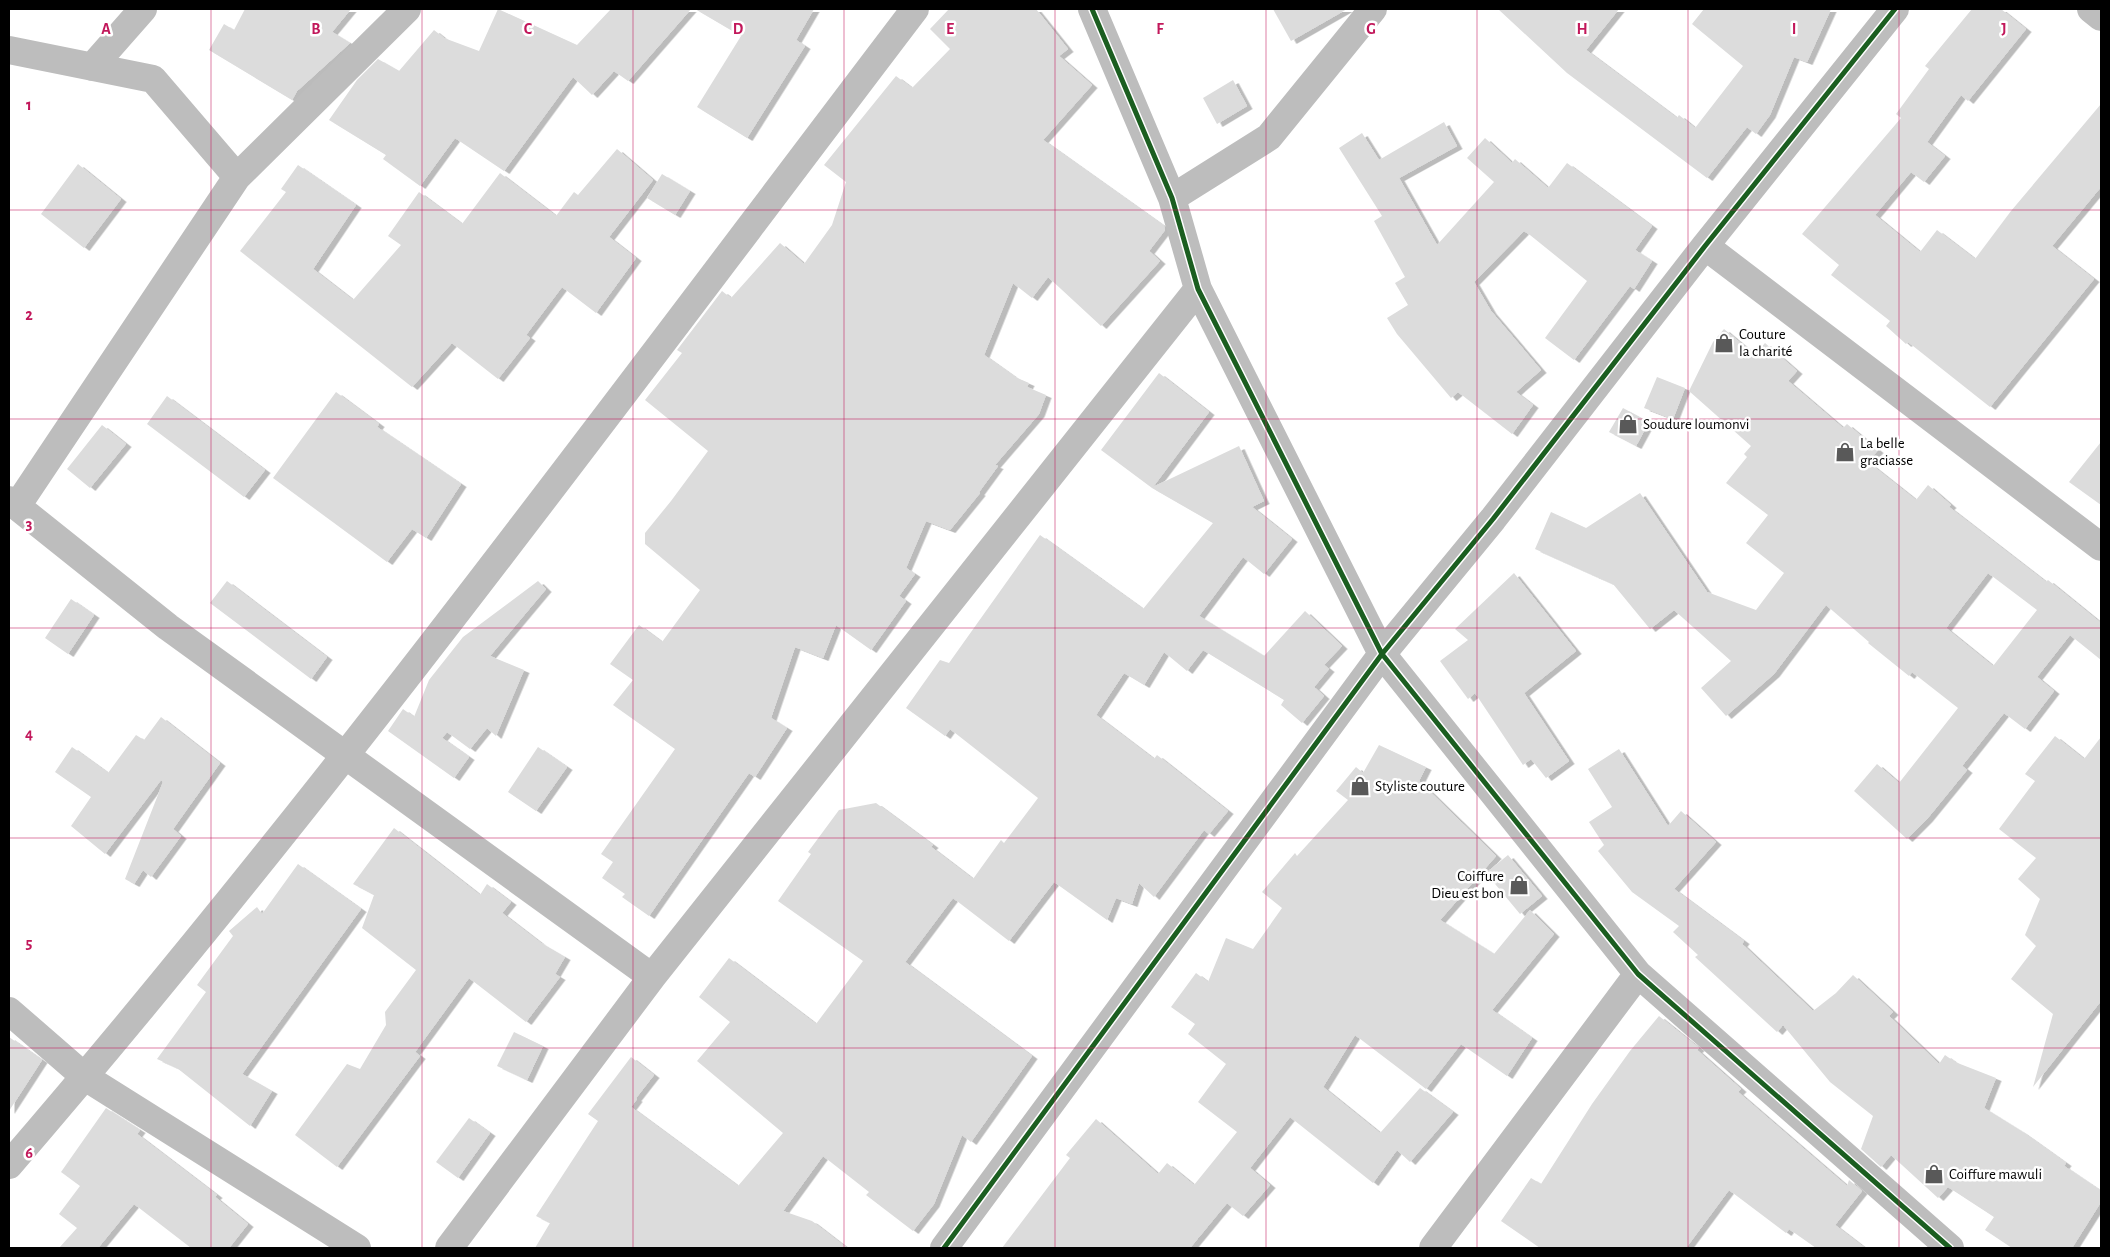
<svg xmlns="http://www.w3.org/2000/svg" width="2110" height="1257" viewBox="0 0 2110 1257" font-family="'Alegreya Sans',sans-serif">
<style>
.building{fill:#dcdcdc;fill-rule:evenodd;filter:url(#shadow)}
.lines{fill:none;stroke-linecap:round;stroke-linejoin:round}
.street{stroke:#bdbdbd;stroke-width:28}
.cycleway-casing{stroke:#fff;stroke-width:8}
.cycleway{stroke:#1b5e20;stroke-width:5}
.grid{fill:none;stroke:#c2185b;stroke-width:1;stroke-opacity:0.55}
.labels{text-anchor:middle;stroke-width:5;stroke-linejoin:round;paint-order:stroke}
.poi-label{font-size:15px;fill:#000;stroke:#fff;text-anchor:start}
.grid-label{font-size:16px;text-anchor:middle;font-weight:bold;fill:#c2185b;stroke:#fff;stroke-width:5;stroke-linejoin:round;paint-order:stroke}
</style>
<defs>
<filter id="shadow"><feDropShadow dx="5.5" dy="3" stdDeviation="0" flood-color="#0004"/></filter>
</defs>
<rect width="100%" height="100%" fill="#fff"/>
<path class="building" d="M245,9H351L332,32L350,43L297,91L292,100L209,50L224,24L234,30Z
M498,9L577,45L611,9H691L628,81L614,71L592,95L573,77L504,171L455,138L420,186L383,159L386,155L329,120L357,80L378,59L399,71L434,30L444,38L479,51Z
M695,9H814L796,40L805,46L747,138L697,107L741,36Z
M949,9H1036L1068,49L1059,56L1092,85L1043,140L1164,226L1165,230L1149,251L1160,261L1101,326L1048,277L1032,298L1013,283L984,355L1015,377L1029,383L1027,387L1046,395L1039,414L995,465L998,466L979,492L980,493L950,530L926,521L906,568L915,574L899,596L906,601L871,650L836,625L823,658L795,647L771,718L787,728L755,777L749,773L649,916L622,897L625,894L602,878L613,862L601,854L675,749L613,705L633,680L610,664L639,625L662,642L700,590L645,544V533L671,501L708,451L645,400L682,353L677,350L722,291L731,298L780,243L804,264L832,225L846,182L824,165L896,76L912,88L950,49L930,29Z
M1273,9H1347L1291,41Z
M1498,9H1619L1586,50L1677,118L1679,115L1695,128L1743,66L1692,24L1704,9H1831L1807,62L1794,57L1770,115L1756,134L1747,127L1707,178L1567,73Z
M1972,9H2001L2026,29L1968,101L1961,95L1927,142L1945,156L1924,182L1911,172L1875,215L1920,252L1937,230L1975,259L2011,211L2101,104V187L2052,246L2094,279L1990,407L1908,342L1906,344L1886,326L1890,321L1831,275L1839,265L1802,234L1901,118L1896,114L1929,69L1925,66Z
M1233,80L1247,106L1217,124L1203,98Z
M1444,122L1457,146L1399,178L1437,245L1494,182L1467,158L1485,138L1512,163L1515,159L1548,188L1567,163L1652,226L1635,250L1652,261L1634,289L1630,286L1574,360L1545,338L1587,281L1530,235L1524,231L1474,282L1491,311L1541,370L1516,392L1533,405L1512,434L1458,392L1451,398L1397,334L1387,318L1408,305L1395,283L1405,277L1374,221L1382,216L1339,148L1362,133L1379,160Z
M617,149L653,180L609,237L636,258L596,313L562,287L526,335L530,338L498,379L452,343L412,387L240,251L286,192L281,189L298,165L356,205L313,269L353,300L401,245L388,236L419,192L462,224L500,173L556,216L574,192L578,195Z
M78,164L121,199L84,248L41,214Z
M662,174L690,191L675,215L647,198Z
M1724,329L1755,355L1765,343L1797,371L1788,381L1843,428L1847,424L1878,450L1868,462L1916,500L1928,485L1951,505L1949,507L2046,582L2048,580L2101,623V660L2070,635L2037,677L2054,691L2025,729L2004,713L1962,766L1967,770L1927,819L1907,839L1854,791L1877,764L1899,783L1958,708L1912,672L1909,676L1868,643L1869,642L1826,605L1774,674L1726,716L1701,688L1731,661L1674,610L1650,629L1613,584L1535,549L1551,512L1586,528L1640,493L1707,592L1756,610L1784,573L1746,543L1768,515L1726,483L1747,457L1744,454L1751,446L1689,391L1713,342ZM1988,573L2037,610L1993,666L1946,628Z
M1159,373L1209,412L1153,487L1239,446L1264,501L1252,507L1292,539L1264,574L1243,557L1199,616L1264,656L1305,611L1342,646L1324,665L1329,669L1314,687L1324,696L1302,723L1281,705L1284,700L1203,650L1187,671L1164,652L1144,685L1124,673L1096,715L1154,759L1157,755L1228,811L1209,834L1204,830L1154,897L1139,883L1132,904L1116,898L1107,920L1054,882L1009,941L953,898L905,962L1032,1056L971,1142L962,1135L934,1204L913,1231L866,1195L869,1192L823,1156L783,1211L812,1221L847,1248H535L550,1223L536,1216L598,1121L588,1114L631,1057L654,1075L636,1098L637,1099L631,1107L738,1186L783,1133L697,1061L730,1022L699,997L729,958L816,1024L863,961L778,901L811,854L808,852L839,810L876,803L933,845L931,847L973,879L1001,840L1004,843L1038,798L950,729L945,736L906,708L940,660L949,663L1040,535L1143,609L1213,523L1152,488L1101,450Z
M1657,377L1685,388L1673,419L1644,408Z
M336,392L379,424L377,427L461,484L426,538L412,529L387,562L273,478Z
M167,396L265,470L244,497L147,424Z
M1623,408L1649,422L1636,446L1609,432Z
M102,425L126,444L90,488L67,469Z
M2101,442V505L2069,482Z
M1514,573L1576,651L1524,693L1569,761L1546,778L1531,759L1523,765L1475,693L1468,699L1440,661L1468,640L1455,629Z
M227,581L327,657L311,679L210,603Z
M538,581L546,589L490,656L524,670L496,736L487,728L470,749L447,732L442,738L469,757L454,778L388,731L403,709L414,717L429,680L463,637Z
M71,599L94,615L68,654L45,638Z
M161,717L220,763L173,829L181,836L151,877L143,870L134,884L125,879L163,782L161,780L105,854L71,826L91,797L55,772L72,747L108,773L136,735L144,740Z
M2055,736L2084,759L2101,737V1001L2033,1087L2053,1014L2011,979L2036,946L2025,935L2040,899L2018,879L2036,858L1999,829L2035,781L2025,774Z
M1379,745L1426,767L1419,781L1496,856L1440,920L1494,954L1530,910L1554,934L1492,1010L1532,1038L1507,1076L1461,1044L1426,1089L1355,1035L1323,1087L1380,1133L1420,1088L1453,1112L1410,1162L1397,1150L1373,1183L1290,1117L1250,1168L1270,1185L1243,1216L1227,1203L1190,1248H1002L1070,1158L1066,1155L1096,1119L1158,1174L1167,1163L1194,1185L1237,1132L1198,1102L1226,1064L1188,1034L1195,1024L1171,1007L1196,973L1208,982L1226,938L1253,949L1282,908L1262,892L1295,853L1297,856L1348,800L1336,791L1356,767L1363,773Z
M538,747L567,767L536,811L508,792Z
M1619,749L1668,826L1681,811L1716,842L1674,889L1744,941L1742,944L1813,1011L1836,993L1853,975L1893,1012L1889,1016L1939,1064L1945,1055L1955,1062L1996,1078L1984,1108L2021,1131L2066,1163L2064,1166L2101,1191V1202L2072,1248H2012L1985,1230L1994,1217L1948,1187L1938,1198L1891,1155L1881,1167L1861,1149L1873,1116L1830,1082L1783,1025L1777,1032L1695,957L1698,955L1673,932L1679,926L1632,892L1598,851L1604,845L1589,822L1612,807L1588,769Z
M394,828L480,895L487,884L511,902L502,913L541,943L565,957L555,974L560,977L526,1022L469,978L415,1052L420,1056L337,1167L295,1135L347,1064L360,1069L386,1025L385,1012L416,970L362,928L374,895L353,884Z
M1508,855L1542,896L1520,914L1486,873Z
M298,864L361,909L242,1074L272,1091L250,1126L177,1068L157,1059L206,992L197,985L233,936L229,931L257,907L262,914Z
M1659,1016L1699,1048L1697,1050L1741,1089L1738,1092L1847,1186L1849,1180L1862,1191L1835,1225L1865,1248H1816L1789,1229L1786,1233L1729,1190L1686,1248H1540L1501,1221L1531,1178L1541,1184L1592,1104L1630,1051Z
M514,1032L543,1046L527,1080L497,1066Z
M9,1037L42,1060L9,1111Z
M106,1108L140,1130L137,1134L217,1195L215,1197L248,1224L229,1248H191L134,1204L98,1248H59L77,1228L59,1214L80,1186L61,1172Z
M469,1118L490,1133L458,1178L436,1162Z"/>
<g class="lines">
<path class="street" d="M1092,9L1172,198L1198,289L1382,654L1638,974L1950,1248
M2091,9L2101,17
M9,50L153,79L237,177
M92,67L143,9
M1172,198L1269,137L1373,9
M1705,246L2101,547
M9,500L168,627L652,977
M17,506L237,177L407,9
M9,1011L85,1077L357,1248
M9,1165C329,794 619,398 915,9
M449,1248L652,977L1198,289
M944,1248L1382,654L1493,519L1705,246L1895,9
M1433,1248L1638,974"/>
<defs>
<path id="cycleway" d="M1092,9L1172,198L1198,289L1382,654L1638,974L1950,1248
M944,1248L1382,654L1493,519L1705,246L1895,9"/>
</defs>
<use href="#cycleway" class="cycleway-casing"/>
<use href="#cycleway" class="cycleway"/>
</g>
<path class="grid" d="M211,9V1248M422,9V1248M633,9V1248M844,9V1248M1055,9V1248M1266,9V1248M1477,9V1248M1688,9V1248M1899,9V1248M9,210H2101M9,419H2101M9,628H2101M9,838H2101M9,1048H2101"/>
<defs>
<symbol id="shop-bare" viewBox="-9 -9 18 18"><path d="M-5-2.5h2.3a2.7 3.5 0 0 1 5.4 0H5L5.5 6h-11ZM-1.5-2.5h3a1.5 2.3 0 0 0-3 0Z" fill="#595959" stroke="#fff" stroke-width="2.5" paint-order="stroke"/></symbol>
</defs>
<g fill-rule="evenodd">
<use href="#shop-bare" x="1710" y="329" width="28" height="28"/>
<use href="#shop-bare" x="1614" y="410" width="28" height="28"/>
<use href="#shop-bare" x="1831" y="438" width="28" height="28"/>
<use href="#shop-bare" x="1346" y="772" width="28" height="28"/>
<use href="#shop-bare" x="1505" y="871" width="28" height="28"/>
<use href="#shop-bare" x="1920" y="1160" width="28" height="28"/>
</g>
<g class="labels">
<g class="poi-label">
<text x="1739" y="339">Couture<tspan x="1739" dy="17">la charité</tspan></text>
<text x="1643" y="429">Soudure loumonvi</text>
<text x="1860" y="448">La belle<tspan x="1860" dy="17">graciasse</tspan></text>
<text x="1375" y="791">Styliste couture</text>
<text x="1504" y="881" text-anchor="end">Coiffure<tspan x="1504" dy="17">Dieu est bon</tspan></text>
<text x="1949" y="1179">Coiffure mawuli</text>
</g>
</g>
<g class="grid-label">
<text x="106" y="34">A</text>
<text x="316" y="34">B</text>
<text x="528" y="34">C</text>
<text x="738" y="34">D</text>
<text x="950" y="34">E</text>
<text x="1160" y="34">F</text>
<text x="1371" y="34">G</text>
<text x="1582" y="34">H</text>
<text x="1794" y="34">I</text>
<text x="2004" y="34">J</text>
<text x="29" y="110">1</text>
<text x="29" y="320">2</text>
<text x="29" y="529">3</text>
<text x="29" y="739">4</text>
<text x="29" y="948">5</text>
<text x="29" y="1158">6</text>
</g>
<rect width="2110" height="1257" fill="none" stroke="#000000" stroke-width="20"/>
</svg>
